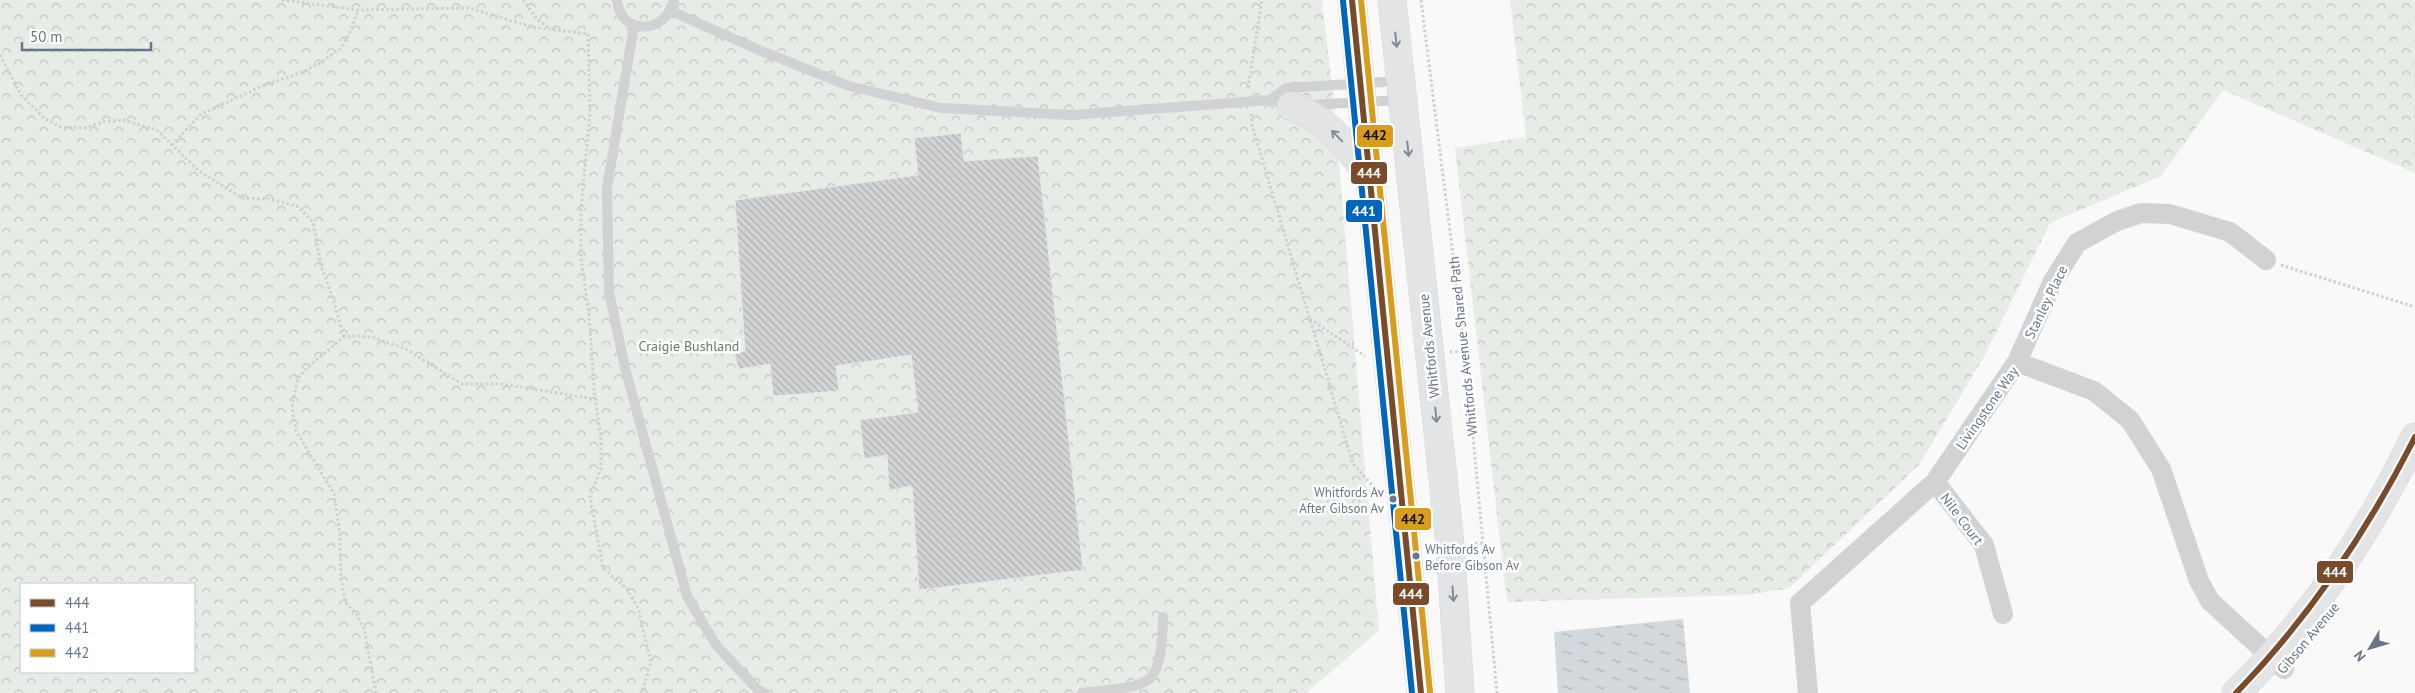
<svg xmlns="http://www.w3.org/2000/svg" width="2415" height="693" viewBox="0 0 2415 693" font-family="'PT Sans',sans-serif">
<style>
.forest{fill:url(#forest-crowns);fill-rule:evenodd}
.water{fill:url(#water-ripples)}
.building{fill:url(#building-back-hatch);stroke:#e8e8e8}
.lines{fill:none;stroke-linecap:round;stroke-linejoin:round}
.secondary-casing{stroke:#d4d6d8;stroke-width:29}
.primary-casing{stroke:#d4d5d7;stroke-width:29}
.path{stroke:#cecfd0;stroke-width:3;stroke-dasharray:2.5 2.5;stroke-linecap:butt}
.lane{stroke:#d1d2d4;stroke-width:10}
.street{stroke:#d1d2d4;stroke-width:20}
.secondary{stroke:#e3e4e5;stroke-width:28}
.primary{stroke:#e3e4e5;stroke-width:28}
.bus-1-casing{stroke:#fff;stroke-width:10}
.bus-2-casing{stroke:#fff;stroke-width:10}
.bus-3-casing{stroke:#fff;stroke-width:10}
.bus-1{stroke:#7a4b2a;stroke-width:6}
.bus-2{stroke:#0065bd;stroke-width:6}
.bus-3{stroke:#da9c1c;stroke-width:6}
.oneway{stroke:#818b9c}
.bus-dot{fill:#68758a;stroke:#fff;stroke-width:2}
.labels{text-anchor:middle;stroke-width:5;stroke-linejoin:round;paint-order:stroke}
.bus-label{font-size:13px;fill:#68758a;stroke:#fff;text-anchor:end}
.street-label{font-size:14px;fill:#68758a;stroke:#fff}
.park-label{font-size:14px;fill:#647b63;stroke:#fff}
.line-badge{stroke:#fff;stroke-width:2}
.badge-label{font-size:14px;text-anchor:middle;font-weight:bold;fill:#fff}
.pale-badge-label{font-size:14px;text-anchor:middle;font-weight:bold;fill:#111}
</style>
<defs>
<pattern id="forest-crowns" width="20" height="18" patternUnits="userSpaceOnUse" patternTransform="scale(1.25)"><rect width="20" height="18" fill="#e8ece7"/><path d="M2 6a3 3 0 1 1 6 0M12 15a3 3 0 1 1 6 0" fill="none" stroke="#c0c4c1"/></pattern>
<pattern id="water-ripples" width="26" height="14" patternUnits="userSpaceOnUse" patternTransform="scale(1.25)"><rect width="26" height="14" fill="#d3d8dc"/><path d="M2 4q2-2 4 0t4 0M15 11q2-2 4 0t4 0" fill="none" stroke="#afb4b8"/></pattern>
<pattern id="building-back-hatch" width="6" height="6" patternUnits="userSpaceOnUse" patternTransform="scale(1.25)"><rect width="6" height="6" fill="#d2d4d5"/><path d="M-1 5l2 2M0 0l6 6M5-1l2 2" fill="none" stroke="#aeb1b3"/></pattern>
</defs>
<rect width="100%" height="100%" fill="#f9f9f9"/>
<path class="forest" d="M0,0H1322L1333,94L1379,631L1306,693H0ZM21,584H194V672H21Z
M1510,0H2415V173L2223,90L2161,176L2050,223L1985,355L1919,465L1789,588L1749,595L1507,602L1455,148L1526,137Z"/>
<path class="water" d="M1683,619L1690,693H1558L1554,632Z"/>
<path class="building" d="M961,133L964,161L1038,156L1083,570L919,590L912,486L889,490L887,455L864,459L860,420L918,412L911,355L836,366L839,391L773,396L770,364L739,369L734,354L745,351L735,200L918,175L914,138Z"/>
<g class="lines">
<defs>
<path id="secondary" d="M2236,693C2312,619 2369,532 2415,437"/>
<path id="primary" d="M1352,0L1421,693
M1392,0L1450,545L1460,693
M1291,106C1326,117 1346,146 1368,173"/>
</defs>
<use href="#secondary" class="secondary-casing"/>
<use href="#primary" class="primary-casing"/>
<path class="path" d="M282,0L358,10L469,8L532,27L588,34L590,113L581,210V258L589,315L595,399L601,437V468L590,497L603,568L627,589L638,608L651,662L642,693
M523,0L538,20L550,29
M1421,0L1465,351L1497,693
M0,55L21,95L45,119L61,127L84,128L104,122L123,120L157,130L199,171L242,198L269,199L297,206L313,222L321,266L334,302L344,337
M1248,88L1262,0
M1251,114L1252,125L1353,464L1373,486L1379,499
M172,145L201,114L265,85L295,75L319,64L342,47L350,32L358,10
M2281,265L2415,307
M1310,319L1365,356
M1450,352L1465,351
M1470,544L1483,543
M376,693L364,628L357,615L346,603L341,579L340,535L334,494L296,431L292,407L298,378L309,366L344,337L360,336L375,338L406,349L462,384H502L595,399"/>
<path class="lane" d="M617,0C620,35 665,36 674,0
M671,11L759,50L849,86L941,108L1072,115L1270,100L1291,106
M634,25L607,188L609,292L625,368L687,596L716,645L759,691L764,693
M1270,100L1286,88L1400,81
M1308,105L1401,100
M1082,693C1150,684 1161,693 1163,617"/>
<path class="street" d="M2017,362L2053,281L2077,243L2117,221L2141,213L2170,214L2230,232L2266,260
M1935,482L1984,545L2003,614
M1808,693L1800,603L1935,482L2017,362L2094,391L2130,420L2161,469L2199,581L2210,601L2284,669"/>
<use href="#secondary" class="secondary"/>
<use href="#primary" class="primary"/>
<defs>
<path id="bus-1" d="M1352,0L1421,693
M2236,693C2310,617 2367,532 2415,437"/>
<path id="bus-2" d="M1343,1L1412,693"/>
<path id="bus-3" d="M1361,0L1430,692"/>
</defs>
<use href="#bus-1" class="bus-1-casing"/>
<use href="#bus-2" class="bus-2-casing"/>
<use href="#bus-3" class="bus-3-casing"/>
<use href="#bus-1" class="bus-1"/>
<use href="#bus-2" class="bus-2"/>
<use href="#bus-3" class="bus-3"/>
</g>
<defs><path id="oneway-shaft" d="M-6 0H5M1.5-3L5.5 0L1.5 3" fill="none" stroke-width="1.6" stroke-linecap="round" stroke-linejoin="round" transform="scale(1.25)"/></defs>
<g class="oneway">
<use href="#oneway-shaft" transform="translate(1396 40) rotate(84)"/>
<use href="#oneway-shaft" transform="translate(1337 136) rotate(-134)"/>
<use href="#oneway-shaft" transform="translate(1408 149) rotate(84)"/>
<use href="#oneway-shaft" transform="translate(1436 415) rotate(84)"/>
<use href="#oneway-shaft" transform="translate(1453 594) rotate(86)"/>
</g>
<g class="bus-dot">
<circle cx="1393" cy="499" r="4.5"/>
<circle cx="1416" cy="556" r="4.5"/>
</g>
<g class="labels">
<g class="bus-label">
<text x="1384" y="497">Whitfords Av<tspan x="1384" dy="16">After Gibson Av</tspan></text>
<text x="1425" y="554" text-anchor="start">Whitfords Av<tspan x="1425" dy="16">Before Gibson Av</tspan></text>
</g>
<g class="street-label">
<text transform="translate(2046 302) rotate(-64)" y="5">Stanley Place</text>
<text transform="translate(1429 346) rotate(-96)" y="5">Whitfords Avenue</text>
<text transform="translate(1463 346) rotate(-96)" y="5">Whitfords Avenue Shared Path</text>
<text transform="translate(1987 408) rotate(-55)" y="5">Livingstone Way</text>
<text transform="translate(1962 519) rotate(53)" y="5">Nile Court</text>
<text transform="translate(2308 638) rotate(-50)" y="5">Gibson Avenue</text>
</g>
<g class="park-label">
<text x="689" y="351">Craigie Bushland</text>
</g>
</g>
<g class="line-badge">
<rect x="1356" y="124" width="38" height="24" rx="5" fill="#da9c1c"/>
<rect x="1350" y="161" width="38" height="24" rx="5" fill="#7a4b2a"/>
<rect x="1345" y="199" width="38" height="24" rx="5" fill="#0065bd"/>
<rect x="1394" y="507" width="38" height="24" rx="5" fill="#da9c1c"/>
<rect x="2316" y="560" width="38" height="24" rx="5" fill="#7a4b2a"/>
<rect x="1392" y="582" width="38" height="24" rx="5" fill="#7a4b2a"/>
</g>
<g class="badge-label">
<text x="1369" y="178">444</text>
<text x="1364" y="216">441</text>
<text x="2335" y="577">444</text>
<text x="1411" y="599">444</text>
</g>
<g class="pale-badge-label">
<text x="1375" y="140">442</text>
<text x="1413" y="524">442</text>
</g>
<rect x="20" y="583" width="175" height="90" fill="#ffffff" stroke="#c3c8d0"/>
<rect x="30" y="599" width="25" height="8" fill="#7a4b2a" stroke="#c3c8d0"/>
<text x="65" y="608" font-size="15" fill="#68758a">444</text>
<rect x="30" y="624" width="25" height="8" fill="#0065bd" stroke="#c3c8d0"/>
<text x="65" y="633" font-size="15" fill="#68758a">441</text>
<rect x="30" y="649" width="25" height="8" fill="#da9c1c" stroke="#c3c8d0"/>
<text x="65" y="658" font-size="15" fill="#68758a">442</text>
<g transform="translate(2370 648) rotate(232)" stroke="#ffffff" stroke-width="4" paint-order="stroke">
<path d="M0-4L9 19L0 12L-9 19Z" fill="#68758a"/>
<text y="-8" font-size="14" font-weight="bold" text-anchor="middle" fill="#68758a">N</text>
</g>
<path d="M22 42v8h129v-8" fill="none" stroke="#68758a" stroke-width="2.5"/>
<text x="30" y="42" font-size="15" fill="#68758a" stroke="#ffffff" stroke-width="4" paint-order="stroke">50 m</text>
</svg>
